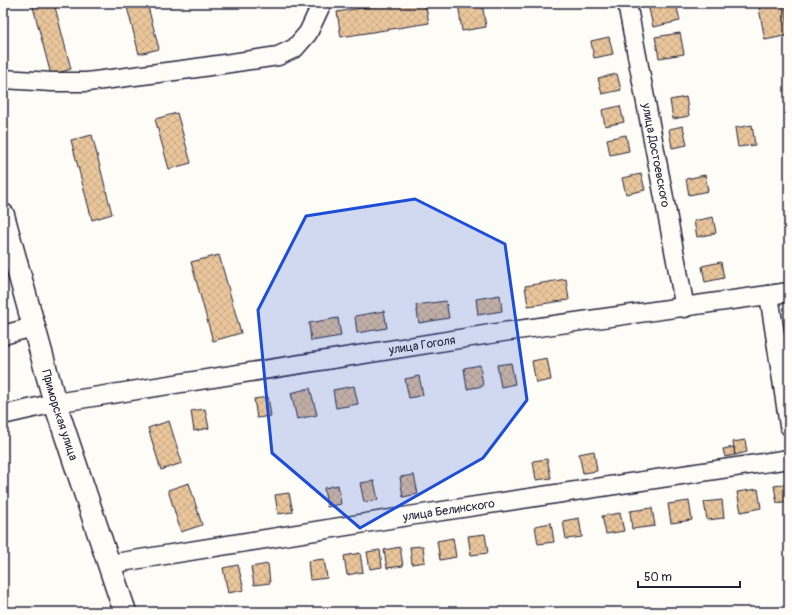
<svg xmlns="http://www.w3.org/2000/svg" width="792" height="615" viewBox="0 0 792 615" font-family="Pangolin,sans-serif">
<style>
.building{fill:url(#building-cross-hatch);stroke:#22223b}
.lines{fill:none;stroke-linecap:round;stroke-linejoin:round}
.minor-casing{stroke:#22223b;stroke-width:21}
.major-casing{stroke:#22223b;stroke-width:25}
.minor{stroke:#fdfcf7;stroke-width:18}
.major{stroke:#fdfcf7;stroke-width:22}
.marked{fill:#1d4ed8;fill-opacity:0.2;stroke:#1d4ed8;stroke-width:3;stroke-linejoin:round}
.labels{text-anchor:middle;stroke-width:3;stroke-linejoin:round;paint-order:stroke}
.street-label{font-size:12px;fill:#22223b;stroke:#fdfcf7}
</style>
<defs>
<pattern id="building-cross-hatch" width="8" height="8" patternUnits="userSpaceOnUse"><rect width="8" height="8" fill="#eac69b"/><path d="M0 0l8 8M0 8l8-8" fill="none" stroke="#c8aa86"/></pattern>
</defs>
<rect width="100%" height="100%" fill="#fdfcf7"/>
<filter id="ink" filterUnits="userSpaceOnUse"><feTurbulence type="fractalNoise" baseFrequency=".025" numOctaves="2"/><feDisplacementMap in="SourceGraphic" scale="8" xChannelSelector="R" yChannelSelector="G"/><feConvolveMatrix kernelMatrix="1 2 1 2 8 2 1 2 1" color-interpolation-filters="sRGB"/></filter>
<g filter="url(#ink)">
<path class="building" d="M32,3H54L71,69L51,75Z
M126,3H147L159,49L139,54Z
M392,3H425L429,23L341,37L337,12Z
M458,3H482L486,27L462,31Z
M676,3L680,21L653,27L648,4Z
M758,3H785L789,35L765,40Z
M680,33L684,54L659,58L655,37Z
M609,37L613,54L594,58L591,41Z
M617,74L621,90L602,94L598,78Z
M686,97L689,116L673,119L670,100Z
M620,106L624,122L605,126L602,110Z
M177,113L191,163L169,169L155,119Z
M752,125L755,145L738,147L735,128Z
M683,126L687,145L672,148L669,129Z
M92,135L112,214L92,220L71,140Z
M626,135L629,151L610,155L607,139Z
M641,174L645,190L626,194L622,178Z
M705,175L708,191L689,195L686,179Z
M713,217L716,233L697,237L694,221Z
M219,255L241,333L213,341L191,262Z
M721,262L724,278L705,282L702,266Z
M566,279L569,300L528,306L525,286Z
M500,295L502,311L478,315L476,299Z
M446,301L449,318L419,323L416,305Z
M384,311L387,328L357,333L355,316Z
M338,318L341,336L311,341L309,323Z
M547,358L551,380L536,383L532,361Z
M511,363L515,384L501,387L497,365Z
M480,365L483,386L467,389L464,368Z
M419,376L423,395L409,398L405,379Z
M354,386L358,404L336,408L333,390Z
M310,388L317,415L297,419L291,393Z
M268,397L271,416L257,418L254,399Z
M205,409L209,428L194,431L191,411Z
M169,421L182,463L161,470L148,428Z
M745,440L747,452L735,455L733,442Z
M734,447L735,455L725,457L723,449Z
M594,451L597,471L583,473L579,454Z
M547,459L551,478L536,480L533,461Z
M414,475L418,494L403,497L400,477Z
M374,481L378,500L364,502L360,483Z
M189,483L202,525L181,532L168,490Z
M789,484V501L777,503L774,486Z
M338,485L341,504L327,507L324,488Z
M758,489L761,508L741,512L737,492Z
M289,493L293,512L278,514L275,495Z
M722,500L724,518L707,520L704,502Z
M689,501L692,520L671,523L668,504Z
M652,508L655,526L632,529L630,511Z
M620,513L624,531L606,534L602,516Z
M579,518L582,537L566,539L563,521Z
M551,523L554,542L538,544L535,526Z
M485,534L488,553L471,555L468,536Z
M453,538L456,557L440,560L437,541Z
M423,546L425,562L412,564L410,547Z
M400,547L403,566L387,568L384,550Z
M380,550L382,567L370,569L367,552Z
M360,553L363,572L347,575L344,556Z
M324,559L327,578L310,580L308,561Z
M268,564L270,583L254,585L251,567Z
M238,565L244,590L228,593L223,568Z"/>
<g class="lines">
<defs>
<g id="minor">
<path id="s1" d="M627,3L685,308"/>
<path d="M3,79L52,82H87L190,69L278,56L295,48L308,33L322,3"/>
<path d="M769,295L789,426"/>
<path d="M3,335L33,327"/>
<path id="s2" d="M3,415L55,403L503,332L789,292"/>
<path id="s3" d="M109,564L409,516L789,459"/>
</g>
<g id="major">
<path id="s4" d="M3,215L55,403L125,612"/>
</g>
</defs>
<use href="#minor" class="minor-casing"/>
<use href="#major" class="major-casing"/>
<use href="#minor" class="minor"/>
<use href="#major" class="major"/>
</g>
</g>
<path class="marked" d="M415,199L505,244L527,400L483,458L360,528L272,453L258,310L306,216Z"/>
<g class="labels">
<g class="street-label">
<text dy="4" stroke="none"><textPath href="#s1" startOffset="155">улица Достоевского</textPath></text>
<text dy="4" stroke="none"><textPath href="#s2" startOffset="425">улица Гоголя</textPath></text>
<text dy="4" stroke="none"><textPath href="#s4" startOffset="208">Приморская улица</textPath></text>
<text dy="4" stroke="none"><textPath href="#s3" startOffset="344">улица Белинского</textPath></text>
</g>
</g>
<rect width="792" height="615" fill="none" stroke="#fdfcf7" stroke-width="16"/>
<rect x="8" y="8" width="776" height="599" fill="none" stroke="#22223b" stroke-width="1.5" filter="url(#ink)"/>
<path d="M638 581v6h102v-6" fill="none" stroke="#22223b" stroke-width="2"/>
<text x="644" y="581" font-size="12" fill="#22223b" stroke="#fdfcf7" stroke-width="3" paint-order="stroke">50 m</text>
</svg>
